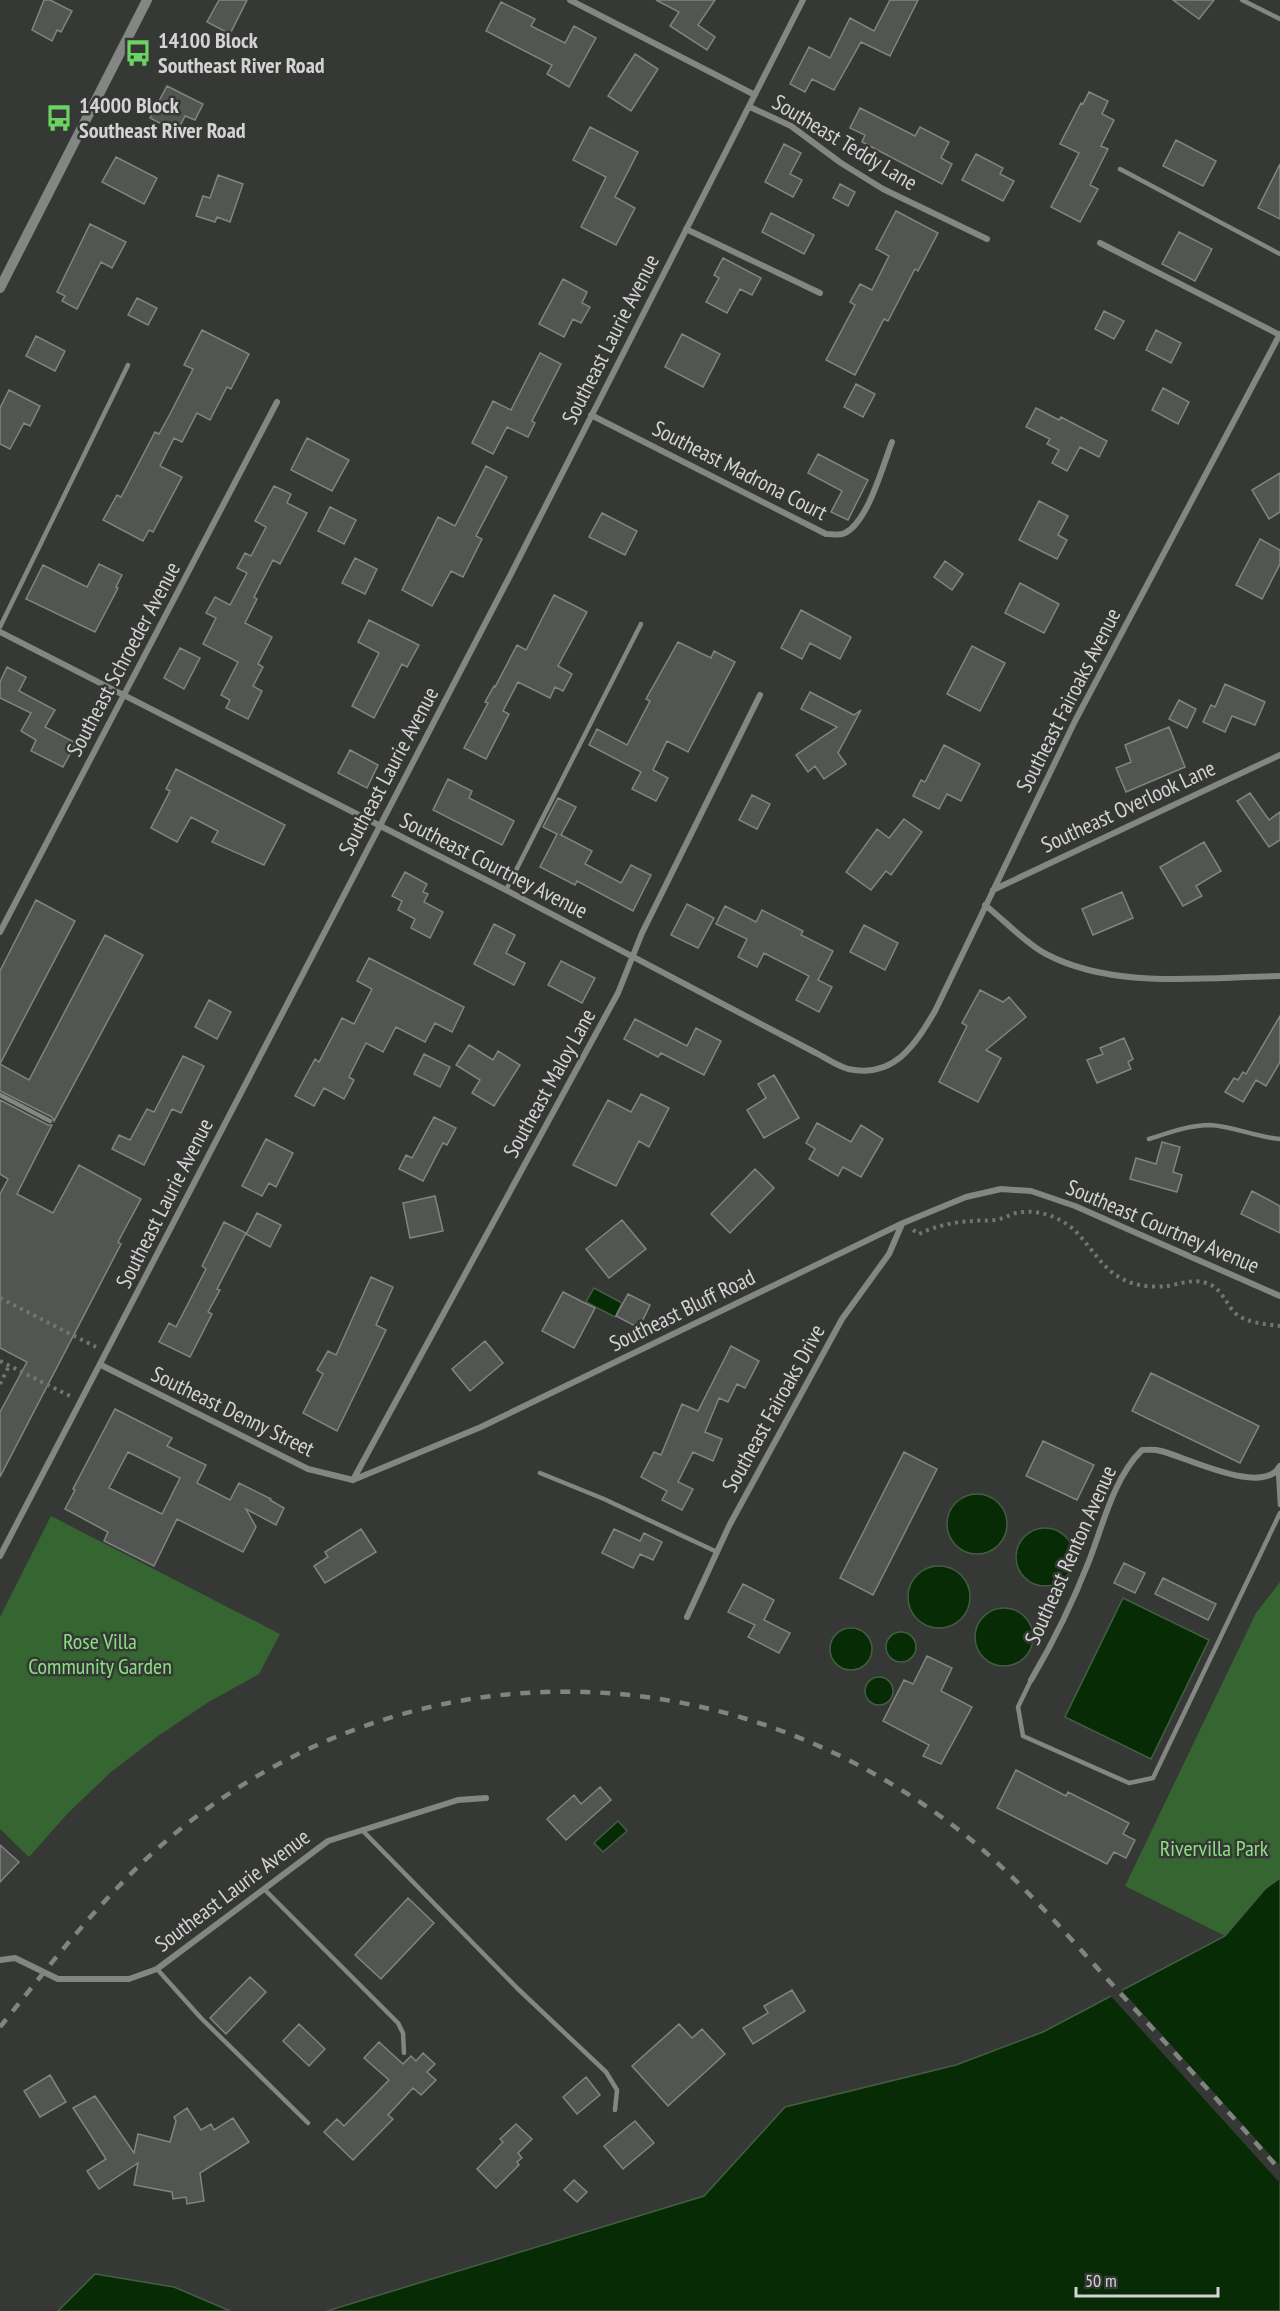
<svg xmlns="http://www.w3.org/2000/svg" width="1280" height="2311" viewBox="0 0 1280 2311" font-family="'PT Sans Narrow',sans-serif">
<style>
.green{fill:#356531}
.water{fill:#072b05;stroke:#445e43;stroke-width:1.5}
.pier{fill:#363835}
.building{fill:#535552;stroke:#828481;stroke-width:1.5;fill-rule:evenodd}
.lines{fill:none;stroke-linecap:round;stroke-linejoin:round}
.path{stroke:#747573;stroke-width:4;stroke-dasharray:3 4.5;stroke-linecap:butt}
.service{stroke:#848684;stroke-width:4.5}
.minor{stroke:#848684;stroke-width:6}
.tertiary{stroke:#848684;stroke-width:10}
.rail{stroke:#828482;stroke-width:4.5;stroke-dasharray:10 10;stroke-linecap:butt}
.labels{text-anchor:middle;stroke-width:5;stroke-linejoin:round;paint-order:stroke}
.poi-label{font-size:22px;font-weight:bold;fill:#d3d4d3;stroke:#363835;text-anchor:start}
.street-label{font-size:22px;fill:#d3d4d3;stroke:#363835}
.park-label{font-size:22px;fill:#89e181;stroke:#363835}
</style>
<rect width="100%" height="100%" fill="#363835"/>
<path class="green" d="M51,1516L280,1634L259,1674L207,1703L158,1736L111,1772L68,1813L29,1857L0,1829V1617Z
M1280,1582V1878L1265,1889L1225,1936L1125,1886L1256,1613Z"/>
<path class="water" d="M594,1288L622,1303L615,1317L586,1302Z
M947 1524a30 30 0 1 1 60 0a30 30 0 1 1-60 0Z
M1016 1557a29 29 0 1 1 58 0a29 29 0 1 1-58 0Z
M908 1597a31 31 0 1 1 62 0a31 31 0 1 1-62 0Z
M1123,1598L1209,1640L1151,1759L1065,1717Z
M975 1637a29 29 0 1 1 58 0a29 29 0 1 1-58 0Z
M830 1649a21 21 0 1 1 42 0a21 21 0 1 1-42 0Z
M886 1647a15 15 0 1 1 30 0a15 15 0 1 1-30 0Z
M865 1691a14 14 0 1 1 28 0a14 14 0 1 1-28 0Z
M618,1821L627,1831L603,1852L594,1843Z
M1280,1878V2311H327L704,2196L785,2107L956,2065L1043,2032L1225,1936L1265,1889Z
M95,2274L174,2287L230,2311H58Z"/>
<path class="pier" d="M1120,1988L1280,2166V2183L1109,1994Z"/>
<path class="building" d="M44,0H50L72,11L61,32L57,30L52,41L32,30Z
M219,0H247L230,34L207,22Z
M656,0H715L698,25L715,37L707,50L670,26L679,12Z
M890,0H918L890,56L861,42L834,90L812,79L805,92L790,84L809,47L830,58L850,18L874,31Z
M1173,0H1214L1199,19Z
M501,2L535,19L531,26L565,43L574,26L596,38L569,87L547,74L552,65L486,31Z
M635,54L658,69L631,111L608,96Z
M167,86L203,104L195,120L185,116L177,132L150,118Z
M1089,92L1108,101L1102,114L1114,120L1101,146L1108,149L1090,185L1098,189L1080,222L1051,207L1079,153L1060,144L1081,103L1083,104Z
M860,108L915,136L920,127L949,142L941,158L952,164L942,184L862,142L865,135L850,128Z
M590,127L638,152L615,197L635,208L616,245L581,227L606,177L573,160Z
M1176,140L1216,161L1203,186L1163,166Z
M784,144L801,153L790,174L802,180L793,197L765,182Z
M976,154L1003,168L1000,174L1014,181L1003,201L962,180Z
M116,157L157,178L144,204L102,182Z
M1280,164V219L1258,208Z
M218,175L243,184L230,222L217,217L215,222L196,216L203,196L210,198Z
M840,184L855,192L848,206L833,198Z
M896,211L938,233L918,271L915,269L888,321L884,319L855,375L826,360L855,305L850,302L860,284L872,290L889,256L876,249Z
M771,213L814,235L804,254L762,232Z
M90,224L126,242L112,268L101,262L77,309L62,301L65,296L57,292Z
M1179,232L1212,249L1195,281L1162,264Z
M723,258L761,278L752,295L740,289L727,313L706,302L719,278L714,275Z
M563,279L587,292L582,303L590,307L581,323L573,319L564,337L539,324Z
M137,298L157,308L148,325L128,315Z
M1104,311L1124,321L1114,339L1095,329Z
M202,330L249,354L231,389L227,387L210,420L197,413L182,442L174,438L160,466L182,477L153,532L149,530L143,541L103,520L117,495L121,497L155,432L159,434L170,414L193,369L184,365Z
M1156,330L1181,343L1171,363L1146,350Z
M682,334L720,354L703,387L665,367Z
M36,336L65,351L55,371L26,356Z
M540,353L561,364L532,421L535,423L528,437L507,427L493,454L472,443L493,401L511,410Z
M856,384L875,394L863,417L844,407Z
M1163,388L1189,402L1178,424L1152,410Z
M9,390L40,406L30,426L24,423L10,449L0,444V408Z
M1036,408L1059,420L1061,417L1107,441L1099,457L1080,447L1067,471L1052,463L1059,450L1047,444L1050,439L1026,427Z
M307,438L349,460L332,491L291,470Z
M818,454L868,480L848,520L831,512L842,491L808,473Z
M486,466L507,477L476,536L482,539L463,577L451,571L432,606L402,590L438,517L455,526Z
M1280,473V512L1269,519L1252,490Z
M274,486L291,494L287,503L307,513L280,564L273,560L254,597L257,599L245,623L272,637L258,664L263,667L253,686L262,691L248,719L226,708L230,700L221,695L238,662L203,644L216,618L206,613L215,597L230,605L247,573L237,568L245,553L251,556L266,527L255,521Z
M1039,501L1068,516L1058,535L1067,540L1057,559L1019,540Z
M330,507L356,520L344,544L318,531Z
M602,513L637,531L625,555L589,537Z
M1260,539L1280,550V564L1262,599L1236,585Z
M355,558L377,569L365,594L342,583Z
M945,561L963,574L952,590L934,577Z
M99,564L122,575L116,587L118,588L95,632L26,599L43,565L87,587Z
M1020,583L1059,604L1044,633L1005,613Z
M554,595L587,612L558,666L572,674L563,691L555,687L550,698L518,682L503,711L509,714L486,759L464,748L488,703L485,702L494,686L495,687L517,645L526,650Z
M801,610L851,637L840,659L810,643L802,659L781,648Z
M369,620L419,645L407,667L402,664L374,718L352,706L379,653L358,642Z
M678,642L711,658L714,651L735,662L688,752L667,741L653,770L668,778L656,801L632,789L641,772L589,745L597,729L627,745L650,701L646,699Z
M972,646L1005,663L980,711L947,694Z
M180,648L200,658L184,689L164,678Z
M7,667L26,677L19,691L55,710L45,727L76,743L63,767L31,751L36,740L21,731L31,713L0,698V682Z
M1225,684L1265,702L1255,725L1232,716L1225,732L1203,722L1211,705L1215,707Z
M810,692L854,715L861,710L838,753L846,764L824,779L815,766L808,772L796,755L837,727L801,709Z
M1179,700L1196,709L1187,728L1169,719Z
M1169,727L1185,767L1126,792L1116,768L1131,762L1125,745Z
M944,745L980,764L961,801L947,794L939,809L913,796L921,780L925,782Z
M350,750L378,765L367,788L338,773Z
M176,769L285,825L264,865L212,842L218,831L191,817L177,842L151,828L170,791L166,789Z
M448,779L472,791L469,798L514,821L502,845L433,810Z
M1250,793L1269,820L1280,812V840L1269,847L1237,801Z
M752,795L770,804L757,829L739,820Z
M558,798L576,807L561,835L592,851L585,864L621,883L631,865L651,875L633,911L577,881L575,885L540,867L557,834L543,827Z
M904,819L922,832L891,875L886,871L871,890L846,872L877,829L889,838Z
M1204,842L1221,871L1196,886L1202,896L1183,906L1160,867Z
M405,872L427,884L423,892L428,894L424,902L443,912L430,938L411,928L415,919L398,910L402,901L392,896Z
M1122,892L1133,918L1093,935L1082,909Z
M36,900L75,921L0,1064V971Z
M687,904L714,918L698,948L671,935Z
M725,906L756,922L762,910L803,931L801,935L833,951L818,980L832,987L819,1012L796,1000L809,976L764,953L757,967L738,957L747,939L716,924Z
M494,924L515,935L506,953L525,963L514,985L474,964Z
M864,925L898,943L885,970L850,952Z
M105,935L143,955L54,1121L52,1117L0,1091V1064L29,1080Z
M369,958L464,1007L452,1032L435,1023L425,1042L396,1027L383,1052L366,1043L349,1077L354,1080L344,1099L324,1088L314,1106L295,1096L315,1059L319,1062L342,1018L354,1024L372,989L357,981Z
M561,961L595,978L582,1003L548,985Z
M980,990L1003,1002L1009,997L1026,1017L986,1050L1001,1058L978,1102L939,1082L967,1026L962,1023Z
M209,1000L231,1012L217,1039L195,1027Z
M1280,1016V1062L1266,1086L1256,1080L1243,1102L1225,1092L1234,1078L1238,1080L1243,1072L1246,1074Z
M635,1019L687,1046L696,1028L721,1041L704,1075L661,1053L658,1057L624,1039Z
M1124,1038L1133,1059L1128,1062L1131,1069L1097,1083L1087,1060L1103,1054L1100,1048Z
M469,1045L493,1060L498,1051L520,1065L494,1106L472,1093L480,1080L456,1065Z
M424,1054L450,1067L440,1087L414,1074Z
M183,1056L204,1066L181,1113L172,1109L144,1165L112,1149L119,1135L130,1140L147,1109L154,1112Z
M774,1075L799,1118L764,1138L747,1110L766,1098L758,1084Z
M641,1094L669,1108L649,1147L639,1141L616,1186L573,1165L608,1100L631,1112Z
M0,1100L48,1125H52L17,1194L53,1213L79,1165L141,1199L118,1242L121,1244L0,1477V1412L27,1362L0,1348V1194L8,1179L0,1174Z
M434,1117L456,1128L447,1145L443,1143L423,1181L399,1169L406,1155L412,1158Z
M817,1123L851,1142L861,1125L883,1139L861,1177L843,1167L838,1176L809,1159L815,1149L806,1143Z
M266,1139L293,1153L276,1187L269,1183L262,1196L242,1186Z
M1162,1142L1180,1147L1173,1172L1182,1175L1177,1192L1130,1179L1136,1158L1156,1164Z
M755,1169L774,1188L730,1233L711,1214Z
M1252,1191L1280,1206V1233L1241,1214Z
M435,1196L443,1231L410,1238L403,1203Z
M257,1213L281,1225L270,1247L246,1234Z
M622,1220L646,1249L609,1278L586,1249Z
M224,1222L246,1233L217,1289L220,1290L208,1312L212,1314L190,1357L159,1342L169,1323L176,1327L206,1269L202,1266Z
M371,1277L393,1287L376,1325L386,1330L337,1431L303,1413L323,1374L317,1370L328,1351L336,1355Z
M563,1292L595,1308L574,1348L542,1331Z
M628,1294L650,1305L639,1328L616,1316Z
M485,1341L503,1363L470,1391L452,1369Z
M731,1346L759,1361L745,1388L737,1384L728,1402L719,1398L705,1432L722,1439L713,1461L693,1452L678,1482L693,1489L682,1510L662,1500L667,1491L641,1477L654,1452L661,1455L682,1404L698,1411Z
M1151,1373L1259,1426L1240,1463L1132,1411Z
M115,1409L172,1438L167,1446L206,1465L197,1483L230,1500L239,1483L271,1499L270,1500L284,1508L276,1525L246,1509L256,1527L243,1552L177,1519L154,1566L104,1541L108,1532L65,1509L75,1490L73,1489ZM128,1452L180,1478L162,1514L109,1488Z
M1043,1441L1094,1465L1077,1500L1026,1476Z
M904,1452L937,1469L873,1595L840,1578Z
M361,1529L376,1552L325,1583L314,1566L328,1557L325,1552Z
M614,1529L640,1541L644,1533L662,1542L653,1560L640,1554L633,1568L602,1553Z
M1124,1563L1145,1573L1135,1593L1114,1583Z
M1163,1578L1216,1604L1208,1620L1155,1594Z
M743,1584L774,1600L764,1620L790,1633L779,1653L748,1637L755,1625L728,1612Z
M927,1656L952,1668L941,1691L972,1707L941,1764L923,1756L929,1745L883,1721L904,1680L913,1684Z
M1016,1770L1066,1796L1068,1792L1129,1823L1123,1834L1135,1840L1126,1858L1114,1852L1107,1864L997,1808Z
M600,1787L611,1800L566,1840L547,1819L574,1795L581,1804Z
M0,1845L19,1862L0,1882Z
M408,1898L434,1923L381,1979L355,1955Z
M250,1977L266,1992L226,2034L210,2018Z
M792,1990L805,2011L753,2044L743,2028L768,2013L764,2006Z
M299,2024L325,2049L309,2066L283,2041Z
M679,2024L692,2038L702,2029L725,2054L668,2106L632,2066Z
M379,2042L403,2064L411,2056L416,2061L423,2053L435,2064L427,2072L436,2080L421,2095L413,2088L388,2115L393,2119L353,2160L324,2132L337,2119L344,2126L389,2080L364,2058Z
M50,2075L66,2102L40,2117L24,2091Z
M586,2077L600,2095L577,2114L563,2097Z
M95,2096L134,2153L138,2134L170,2142L176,2121L174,2117L187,2108L201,2130L211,2124L214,2130L233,2118L249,2142L200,2173L204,2201L187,2204L186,2197L173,2199L172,2192L134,2185L138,2163L99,2189L87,2171L106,2159L73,2108Z
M635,2121L654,2143L623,2169L604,2146Z
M516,2124L532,2139L518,2153L522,2158L517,2162L519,2165L496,2188L477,2169L503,2142L500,2139Z
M574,2180L587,2192L577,2202L564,2190Z"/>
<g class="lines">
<path class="path" d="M913,1230L919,1234C935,1226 954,1222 972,1221C979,1220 987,1221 995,1220C1003,1219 1009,1215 1016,1213C1036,1209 1056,1215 1072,1228C1093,1247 1103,1274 1132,1283C1143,1287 1157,1287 1168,1286C1184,1283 1197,1277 1213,1286C1222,1292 1226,1302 1233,1311C1244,1323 1265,1324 1280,1326
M0,1298L96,1347
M0,1361L70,1396
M0,1384L9,1366"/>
<path class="service" d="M1242,0L1280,19
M1120,169L1280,254
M0,627L128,365
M506,890L641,624
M0,1095L50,1121
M1149,1139C1168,1133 1189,1125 1210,1125C1232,1126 1256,1137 1280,1139
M1278,1471L1280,1505
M540,1473L604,1499L717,1552
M1031,1680L1018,1707L1023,1736L1129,1783L1153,1778L1280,1513
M362,1830L517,1988L606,2072L617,2090L615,2110
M264,1889L398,2023L403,2033L404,2053
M157,1969L201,2018L308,2123"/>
<path class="minor" d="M570,0L755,95
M750,107L791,126L841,163L883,189L987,239
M686,229L820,293
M1100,243L1280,335
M591,415L826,534C833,534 839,536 845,533C868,522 883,465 892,442
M0,632L506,890L818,1054C827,1059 838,1066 848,1069C894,1079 915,1045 935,1011L1075,721L1280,334
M993,890L1280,755
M985,905C1004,920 1025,943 1046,954C1114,990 1205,977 1280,976
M0,932L277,402
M101,1365L308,1469L353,1480
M353,1480L481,1427L903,1223L966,1197L1001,1189L1031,1191L1075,1206L1280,1296
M353,1480L618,993L642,933L760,695
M0,1556L512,572L803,0
M687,1617L729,1526L842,1319L889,1254L902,1224
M1031,1680C1054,1641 1073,1602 1089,1561C1103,1525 1114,1477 1142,1450C1148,1450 1154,1449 1161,1451C1186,1457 1264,1497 1280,1466
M0,1960L15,1958L58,1979H129L157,1969L328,1841L458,1800L486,1798"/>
<path class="tertiary" d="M0,288L147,0"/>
<path class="rail" d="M0,2027C58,1955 115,1880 188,1823C413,1648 711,1650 940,1816C1005,1862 1056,1923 1110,1982C1167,2044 1224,2107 1280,2170"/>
</g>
<defs>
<symbol id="bus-bare" viewBox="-9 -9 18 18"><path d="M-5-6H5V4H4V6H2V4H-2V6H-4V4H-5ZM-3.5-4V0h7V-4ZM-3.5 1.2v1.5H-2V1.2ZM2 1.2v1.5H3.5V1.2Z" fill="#6bd363" stroke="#363835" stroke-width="2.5" paint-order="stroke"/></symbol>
</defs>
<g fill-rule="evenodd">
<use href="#bus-bare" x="119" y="34" width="38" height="38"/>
<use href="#bus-bare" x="40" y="99" width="38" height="38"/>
</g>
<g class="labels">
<g class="poi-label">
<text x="158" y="48">14100 Block<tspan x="158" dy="25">Southeast River Road</tspan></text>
<text x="79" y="113">14000 Block<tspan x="79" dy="25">Southeast River Road</tspan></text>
</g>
<g class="street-label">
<text transform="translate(845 142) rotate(31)" y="8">Southeast Teddy Lane</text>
<text transform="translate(610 339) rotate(-63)" y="8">Southeast Laurie Avenue</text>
<text transform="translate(740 470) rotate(27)" y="8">Southeast Madrona Court</text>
<text transform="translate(123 659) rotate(-62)" y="8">Southeast Schroeder Avenue</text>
<text transform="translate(1068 700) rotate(-63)" y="8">Southeast Fairoaks Avenue</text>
<text transform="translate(388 771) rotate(-62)" y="8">Southeast Laurie Avenue</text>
<text transform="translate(1128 806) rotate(-25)" y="8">Southeast Overlook Lane</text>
<text transform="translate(494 865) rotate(27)" y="8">Southeast Courtney Avenue</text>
<text transform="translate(549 1083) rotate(-61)" y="8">Southeast Maloy Lane</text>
<text transform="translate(164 1203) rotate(-63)" y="8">Southeast Laurie Avenue</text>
<text transform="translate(1163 1226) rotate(23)" y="8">Southeast Courtney Avenue</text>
<text transform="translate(682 1310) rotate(-26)" y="8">Southeast Bluff Road</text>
<text transform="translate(773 1408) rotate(-61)" y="8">Southeast Fairoaks Drive</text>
<text transform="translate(233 1411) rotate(26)" y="8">Southeast Denny Street</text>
<text transform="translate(1070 1555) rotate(-66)" y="8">Southeast Renton Avenue</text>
<text transform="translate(232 1890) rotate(-37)" y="8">Southeast Laurie Avenue</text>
</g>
<g class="park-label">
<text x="100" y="1649">Rose Villa<tspan x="100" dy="25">Community Garden</tspan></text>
<text x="1214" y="1856">Rivervilla Park</text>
</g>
</g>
<path d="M1076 2287v9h142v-9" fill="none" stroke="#d3d4d3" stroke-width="3"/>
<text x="1085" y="2287" font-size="18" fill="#d3d4d3" stroke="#363835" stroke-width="4.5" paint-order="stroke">50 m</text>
</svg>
